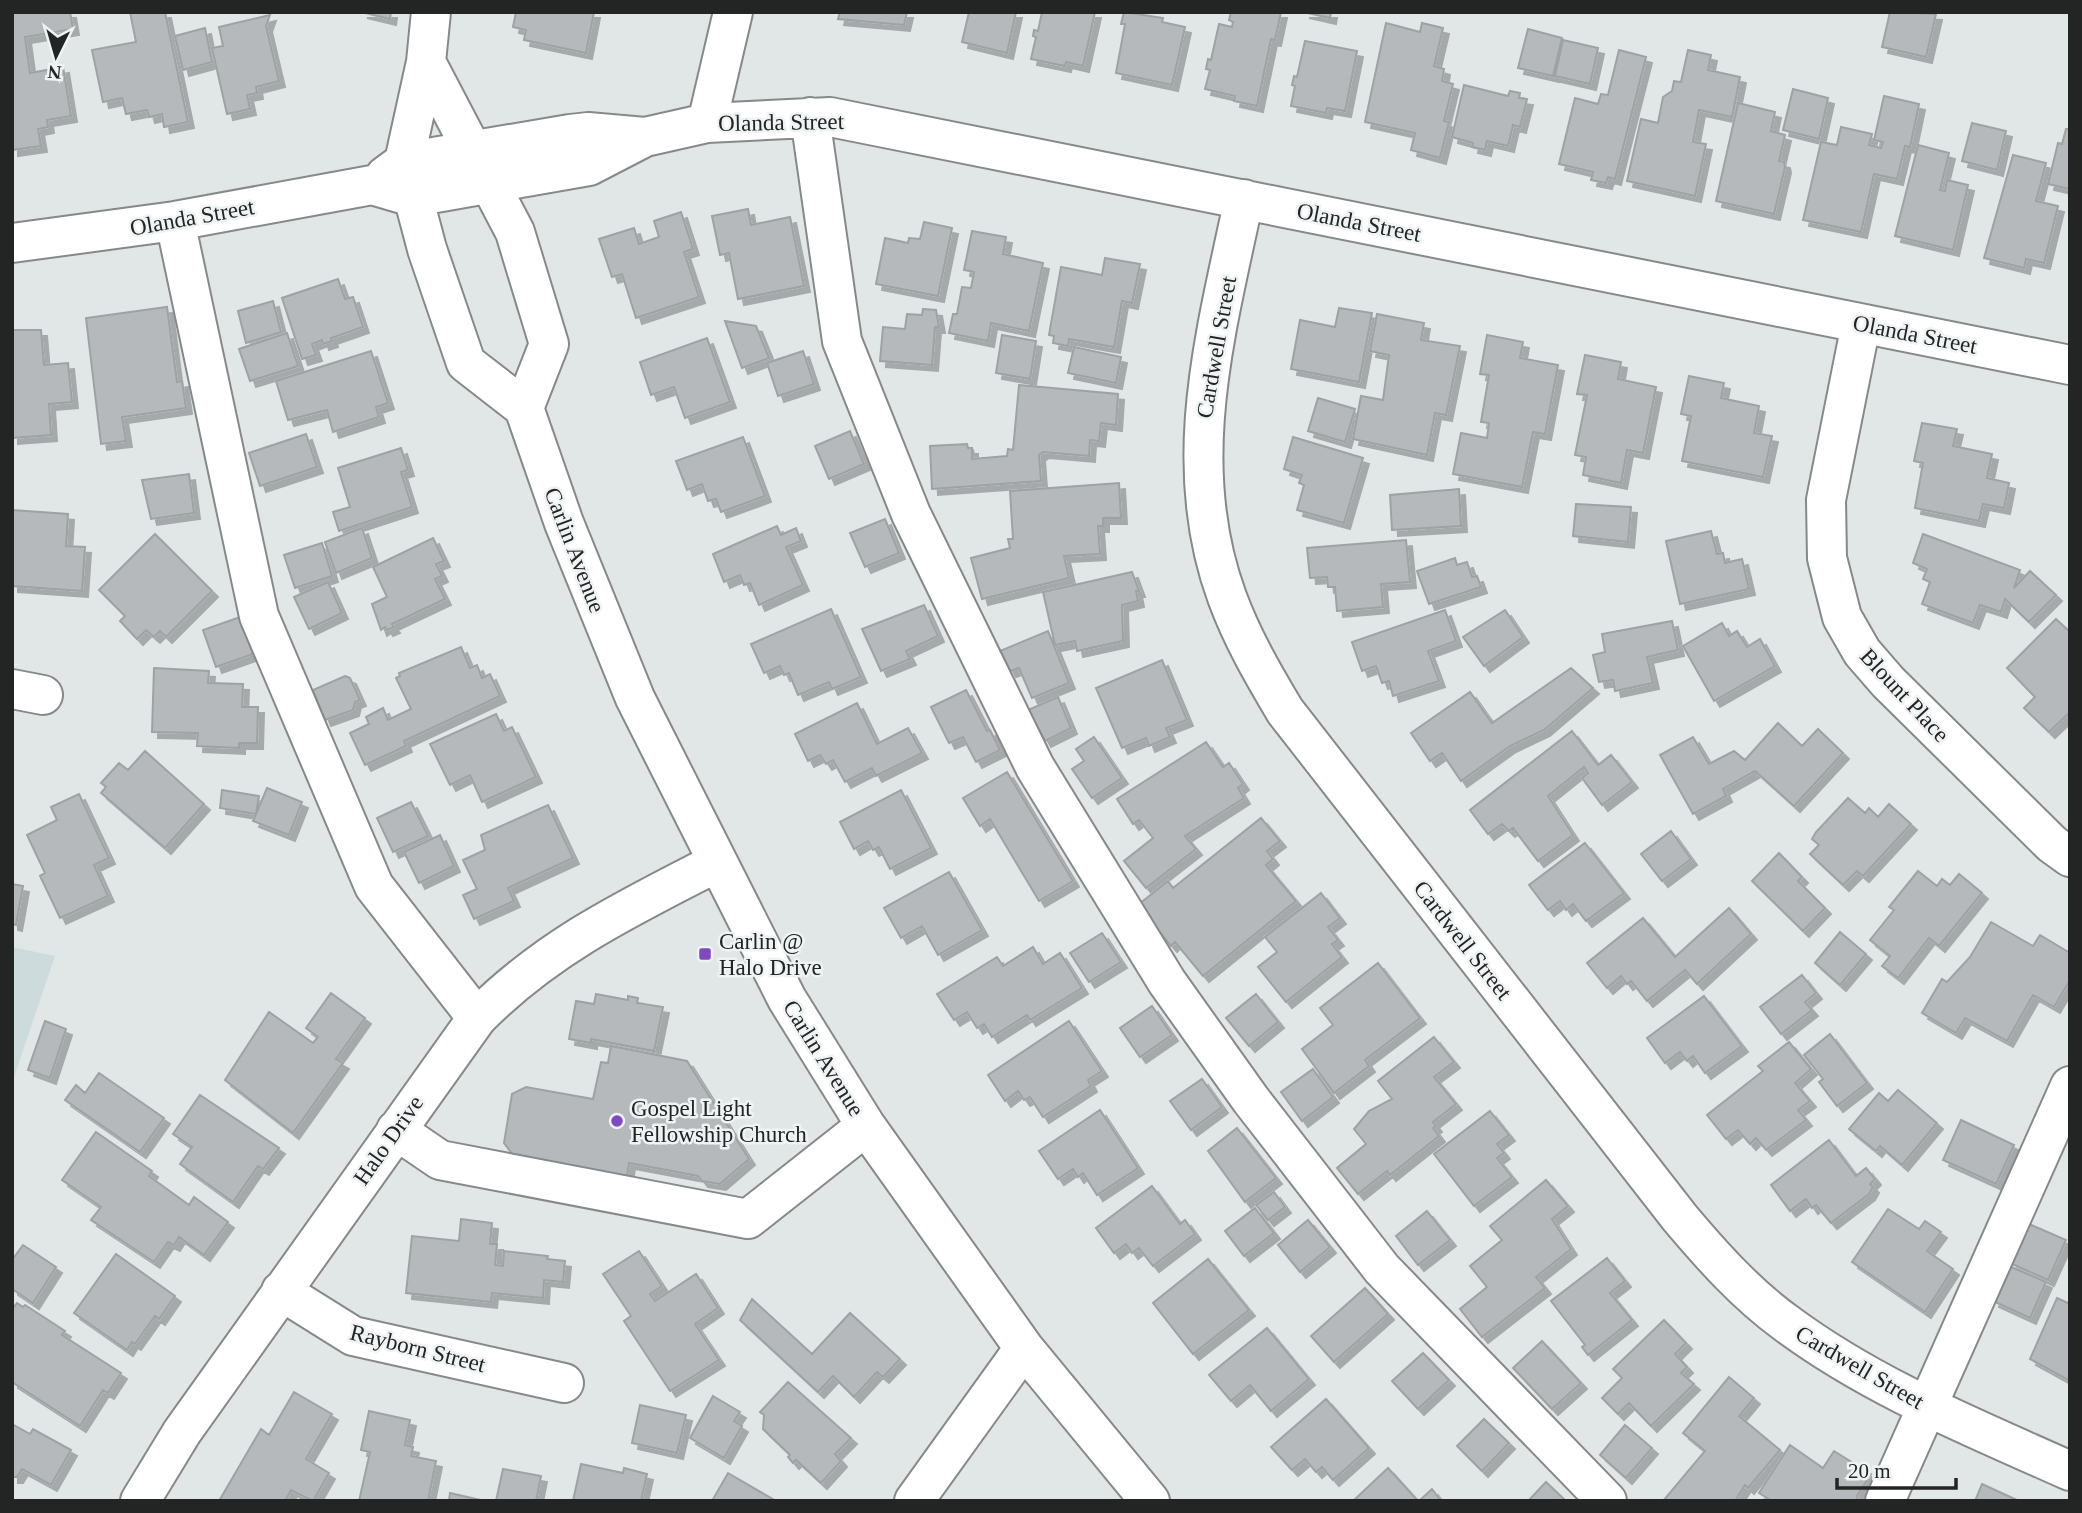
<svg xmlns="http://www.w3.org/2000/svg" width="2082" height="1513" viewBox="0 0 2082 1513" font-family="'Times New Roman',serif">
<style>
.built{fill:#cedbdd}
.building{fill:#b6b9bb;stroke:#9fa2a4;stroke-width:2;filter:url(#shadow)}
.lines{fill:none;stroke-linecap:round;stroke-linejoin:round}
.minor-casing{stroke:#86898a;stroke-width:42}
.minor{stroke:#fff;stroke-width:38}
.poi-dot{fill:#7f49c0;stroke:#eff3f4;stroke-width:2.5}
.labels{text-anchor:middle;stroke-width:5;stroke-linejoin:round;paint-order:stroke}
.street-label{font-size:23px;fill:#232525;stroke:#eff3f4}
.poi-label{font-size:23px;fill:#232525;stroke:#eff3f4;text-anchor:start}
</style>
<defs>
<filter id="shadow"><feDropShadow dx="6" dy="6" stdDeviation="0" flood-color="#0004"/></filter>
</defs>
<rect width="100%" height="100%" fill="#e1e6e6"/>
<path class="built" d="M12,947L55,956L12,1083Z"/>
<path class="building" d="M12,12H70L73,29L25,37L30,73L63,67L71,116L47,120L48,127L38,129L41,146L12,150Z
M130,12H165L188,122L164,127L162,114L149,117L147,110L126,114L122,98L103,102L92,50L136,42Z
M361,12H391L390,19Z
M516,12H594L586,53L524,40L526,30L513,27Z
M840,12H907L904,25L838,19Z
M969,12H1016L1007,53L962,42Z
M1042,12H1095L1083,66L1066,62L1065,66L1031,59L1036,37L1033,36L1034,30L1038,31Z
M1124,12L1163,18L1162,22L1185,27L1172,85L1116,73L1125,24H1121Z
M1231,12H1281L1275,40L1271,39L1257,106L1234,101L1235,96L1205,89L1210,70L1206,69L1208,59L1211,60L1219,24L1232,27L1233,22L1229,20Z
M1303,12H1331L1330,18Z
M1890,12L1936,14L1926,57L1882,47Z
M270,15L266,26L279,81L256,87L257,93L247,95L250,109L227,114L212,48L223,46L219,27Z
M1386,23L1420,32L1422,23L1443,28L1434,66L1444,69L1442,81L1453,84L1444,121L1449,122L1440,158L1411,150L1415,133L1365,122Z
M205,28L212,62L183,70L175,36Z
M1528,29L1562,38L1553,76L1518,68Z
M1563,40L1598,48L1590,84L1555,76Z
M1305,41L1357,51L1345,111L1327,108L1326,113L1291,106L1295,86L1292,85L1294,76L1297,77Z
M1619,50L1646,57L1615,179L1608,177L1606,183L1591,180L1593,172L1559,164L1575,98L1598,104L1601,94L1608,95Z
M1688,50L1711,55L1708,70L1740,77L1732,117L1699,110L1693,142L1706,144L1695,196L1627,181L1641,119L1658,123L1663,97L1672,91L1674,81L1681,82Z
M1464,85L1508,96L1510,91L1520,93L1519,98L1527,99L1520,127L1513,125L1508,146L1487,141L1485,150L1472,147L1473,143L1452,137Z
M1793,89L1828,98L1819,139L1783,130Z
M1884,96L1919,104L1910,147L1905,146L1897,179L1874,174L1861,232L1803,220L1821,142L1837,145L1841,127L1872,134L1869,145L1881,148L1883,142L1874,140Z
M1738,103L1775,112L1771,131L1785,135L1779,161L1784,162L1785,167L1774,214L1716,201Z
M1972,123L2006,131L1997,170L1962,161Z
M2066,129H2070V189L2048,184L2058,143L2062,144Z
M1918,145L1949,153L1940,190L1945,191L1947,180L1968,185L1953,250L1895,236Z
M2013,155L2046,163L2036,201L2058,206L2044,263L2026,259L2024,268L1984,258Z
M748,209L751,225L790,217L804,286L738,299L729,253L720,255L712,216Z
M681,212L693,249L684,252L699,297L636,318L622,274L612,277L599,239L634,228L639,244L659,237L654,221Z
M924,222L952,228L938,296L876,284L885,238L908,243L909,238L920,239Z
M972,231L1006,237L1003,254L1043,263L1029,331L991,323L988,341L949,333L953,314H957L962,287L971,288L974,272L964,270Z
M1105,258L1140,264L1132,303L1122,301L1114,347L1069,339L1068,346L1053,343L1054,336L1049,335L1061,267L1102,275Z
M338,279L345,299L353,297L363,327L331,338L332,341L323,344L322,340L312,344L316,355L302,359L282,298Z
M273,301L281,332L246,343L238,311Z
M167,307L177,382L182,381L186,408L122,417L126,441L101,444L86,318Z
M1339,308L1372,313L1359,382L1291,369L1300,320L1335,327Z
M923,309L936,310L939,327H935L932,365L880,361L883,327L905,329L907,314L922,315Z
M1377,314L1424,323L1421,340L1460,346L1446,415L1435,413L1427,455L1353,439L1361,396L1383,400L1389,355L1370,351Z
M725,321L756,326L769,358L742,368Z
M12,330H41L44,365L68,363L72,402L49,404L51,435L12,438Z
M287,333L298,366L250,381L239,349Z
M1002,335L1036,341L1030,379L996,373Z
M1487,335L1523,342L1520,358L1558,365L1545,434L1533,432L1522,487L1453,474L1461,433L1487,438L1489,423L1481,422L1489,375L1480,374Z
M707,338L730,402L685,418L674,387L651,395L640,362Z
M1074,347L1121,357L1116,383L1068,373Z
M371,351L388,403L376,407L379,417L333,432L327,410L288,420L276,381Z
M803,351L814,384L778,396L767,363Z
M1585,355L1621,362L1618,379L1656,387L1643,453L1627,450L1621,483L1583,475L1586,457L1575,455L1587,395L1577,394Z
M1689,376L1724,383L1721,398L1759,406L1754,433L1772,436L1763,477L1682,461L1691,416L1681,414Z
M1019,385L1118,394L1116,425L1101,423L1099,441L1090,440L1089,456L1043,452L1039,455L1041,481L932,489L930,446L967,444L968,448H972V459L1007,456L1008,449L1013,450Z
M1318,398L1355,409L1345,442L1308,431Z
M1922,423L1957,429L1953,446L1992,454L1987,478L2009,483L2004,508L1983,504L1979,521L1915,508L1923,463L1914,461Z
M850,431L864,464L829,479L815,446Z
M306,434L317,467L260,486L249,453Z
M743,437L765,496L721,512L716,499L708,501L702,484L687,490L676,461Z
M1293,437L1363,458L1344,523L1297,510L1304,485L1299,483L1302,475L1284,469Z
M401,448L408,470L401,472L412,507L339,531L333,512L350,507L338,468Z
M189,474L194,513L151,519L142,480Z
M1119,483L1121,518H1103V526H1098L1100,554L1064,556L1069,578L982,599L971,558L1010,548L1008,539H1013L1010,491Z
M1459,489L1461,526L1392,530L1390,495Z
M1576,504L1631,507L1628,542L1573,536Z
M12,510L68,514L66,546L85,547L82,591L12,586Z
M885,519L899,553L865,567L850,533Z
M777,526L781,535L796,528L801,541L786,547L803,585L759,605L750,583L744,585L740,575L724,582L713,554Z
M362,528L372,558L336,573L325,542Z
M1711,531L1717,554L1723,553L1725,563L1742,559L1749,589L1680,604L1666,541Z
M155,534L212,591L166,637L160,631L154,637L146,630L137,639L120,621L125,616L99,590Z
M1923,534L2020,570L2014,588L2030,571L2056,595L2029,622L2005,599L2001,612L1980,605L1973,623L1922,604L1930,582L1923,579L1927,569L1913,563Z
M433,538L444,561L436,564L442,576L435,579L445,599L392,624L394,627L387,630L385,627L381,630L372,604L387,597L373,567Z
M1406,540L1410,582L1381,584L1383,607L1337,611L1335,587H1328L1327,577L1310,578L1307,548Z
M322,543L332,576L295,588L284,555Z
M1455,558L1457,565L1467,562L1472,577L1477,576L1481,587L1429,604L1417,571Z
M1132,572L1139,591H1136L1138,601L1122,605L1123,641L1077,651L1075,641L1055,645L1043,592Z
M328,582L342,613L309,629L294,597Z
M924,605L938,636L906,651L910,659L881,671L862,629Z
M831,609L861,677L832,689L829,682L798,695L789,673L784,675L780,666L764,673L751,644Z
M1445,610L1456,641L1428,651L1439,681L1393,696L1389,681L1382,683L1376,666L1362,671L1352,642Z
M1505,610L1523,637L1484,666L1463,637Z
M240,617L253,654L216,667L203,630Z
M2056,619L2070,632V712L2049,732L2024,708L2035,697L2007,668Z
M1672,621L1678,650L1647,657L1653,683L1615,691L1613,680L1599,682L1593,655L1605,652L1602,634Z
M1722,623L1729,636L1737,631L1747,647L1760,639L1775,666L1714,701L1683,646Z
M1048,631L1069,683L1032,698L1019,668L1010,671L1000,651Z
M461,647L470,668L477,665L482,678L490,674L500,696L404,741L406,746L365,765L350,733L369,724L366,717L383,708L388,720L411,709L396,678L400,676L399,673Z
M1162,660L1187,720L1166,728L1170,737L1149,746L1146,738L1122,748L1096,688Z
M154,668L209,671L208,683L243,684L242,707H258L257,743H239V748L197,746L198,733L152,732Z
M1571,668L1593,688L1544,730L1510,746L1461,781L1442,753L1430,761L1411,733L1470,692L1492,723Z
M345,676L350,678L360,700L355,702L353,710L325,720L313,690Z
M966,690L987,731L990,730L1000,750L976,762L963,737L949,743L931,707Z
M1058,697L1071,728L1045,741L1028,710Z
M857,703L877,744L908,728L922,753L876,776L872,768L845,782L833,760L826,764L820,755L808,761L795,734Z
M496,714L504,731L512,727L536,777L482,802L470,775L450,785L430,744Z
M1778,723L1802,746L1818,729L1843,753L1794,806L1755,771L1723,789L1726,796L1693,814L1660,755L1693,737L1709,764L1734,751L1745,760Z
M1572,731L1598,765L1611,755L1632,782L1602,805L1582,778L1588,773L1584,767L1548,796L1573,835L1538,861L1513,828L1509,831L1502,824L1488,834L1470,810Z
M1094,737L1122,778L1092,798L1072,769L1084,761L1076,749Z
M1206,742L1223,767L1229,763L1243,784L1238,788L1244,798L1185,836L1196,849L1146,888L1124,861L1153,838L1139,820L1133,824L1117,799Z
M145,751L204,804L165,848L101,793L106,787L101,783L119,763L128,770Z
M1007,772L1073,881L1039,901L990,819L980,826L963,798Z
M267,788L302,802L289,835L253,821Z
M222,790L259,796L256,814L220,808Z
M901,790L931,848L890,869L879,847L873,850L868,841L854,849L840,822Z
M79,794L109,858L94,865L108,896L60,918L40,876L45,873L27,835L57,820L51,807Z
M1848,798L1865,813L1869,808L1878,817L1889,804L1911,824L1863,876L1857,871L1843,885L1810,854L1819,845L1812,839L1816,832Z
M411,802L428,836L393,852L377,818Z
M548,805L573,858L508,888L514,901L474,919L463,895L477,889L463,860L485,850L481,835Z
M1261,818L1280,841L1267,851L1273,859L1266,865L1296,901L1203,976L1175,942L1171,946L1138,905L1168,881L1173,888Z
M1671,831L1691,859L1662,881L1641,854Z
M440,835L454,866L419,883L404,852Z
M1585,843L1624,893L1586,921L1573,904L1566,910L1560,901L1548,910L1529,885Z
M1779,853L1802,877L1798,881L1825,908L1803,931L1752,881Z
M1918,871L1937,886L1942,879L1950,885L1959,874L1982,893L1939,946L1929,938L1898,978L1882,966L1890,956L1870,940L1894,910L1889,907Z
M949,872L982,930L938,955L922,926L901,938L884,908Z
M12,884L23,886L16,925L12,924Z
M1321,893L1340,918L1328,927L1338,940L1332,944L1342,957L1286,1002L1258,967L1277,952L1265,937Z
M1729,908L1751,934L1697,984L1685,970L1647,1001L1631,981L1627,984L1621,976L1607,988L1587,963L1643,918L1675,957Z
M1991,922L2033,946L2040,935L2070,953V980L2054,1007L2033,995L2007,1041L1965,1018L1956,1033L1922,1013L1942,979L1947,982L1970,957Z
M1840,932L1866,954L1840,985L1815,963Z
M1102,933L1121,962L1089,982L1070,953Z
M1033,947L1043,964L1060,953L1082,988L1030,1020L1027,1015L992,1037L984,1024L977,1028L967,1012L954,1020L937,994L997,957L1003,966Z
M1378,963L1420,1018L1365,1060L1369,1066L1334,1093L1302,1049L1333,1025L1320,1008Z
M1802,975L1816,993L1805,1002L1812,1010L1781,1034L1760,1007Z
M331,993L365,1018L336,1059L343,1063L293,1133L225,1080L269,1012L313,1043L318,1037L306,1028Z
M596,994L628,1000V996L638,998L637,1003L663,1007L654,1051L591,1039V1043L569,1039L576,1001L594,1004Z
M1256,994L1278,1022L1249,1046L1226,1018Z
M1704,996L1742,1046L1705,1073L1693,1056L1687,1061L1680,1052L1665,1063L1647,1038Z
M1152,1006L1172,1035L1140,1057L1120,1028Z
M45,1021L66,1029L50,1078L28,1070Z
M1069,1021L1102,1071L1088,1080L1091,1086L1043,1117L1030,1097L1024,1100L1018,1091L1005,1101L988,1075Z
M1830,1034L1867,1083L1837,1106L1819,1082L1823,1079L1804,1055Z
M1434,1037L1454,1062L1434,1077L1456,1104L1433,1122L1436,1126L1433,1128L1439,1136L1390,1175L1387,1171L1358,1194L1337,1168L1366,1144L1354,1129L1369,1111L1392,1099L1378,1081Z
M1789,1042L1811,1069L1795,1083L1810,1101L1798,1110L1806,1120L1766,1150L1756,1138L1750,1144L1738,1130L1726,1139L1707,1115L1763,1071L1758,1066Z
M611,1046L687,1061L749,1159L720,1184L702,1181L698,1176L629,1163L627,1176L513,1155L504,1143L512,1094L526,1087L593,1099L601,1062L608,1063Z
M1313,1069L1333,1097L1302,1121L1281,1092Z
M99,1073L164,1118L140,1152L65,1100L76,1085L85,1093Z
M1202,1079L1222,1107L1191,1130L1170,1101Z
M1898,1090L1937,1123L1902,1165L1880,1146L1876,1151L1849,1129L1879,1093L1888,1101Z
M200,1095L279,1148L263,1169L258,1166L233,1202L180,1164L192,1147L173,1134Z
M1100,1110L1138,1168L1097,1195L1083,1173L1078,1177L1073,1169L1058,1179L1039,1151Z
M1490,1111L1509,1135L1497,1144L1504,1153L1497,1158L1512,1177L1474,1206L1434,1154Z
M1961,1120L2014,1145L1996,1184L1943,1160Z
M1237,1128L1276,1178L1245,1202L1208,1151Z
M96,1132L152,1171L149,1176L189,1205L194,1197L228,1222L204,1255L179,1237L174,1245L168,1242L154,1262L91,1220L101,1207L62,1180Z
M1829,1140L1856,1176L1866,1168L1875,1179L1870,1184L1873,1187L1869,1194L1831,1223L1816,1205L1812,1208L1806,1199L1790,1211L1771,1185Z
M1546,1180L1568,1206L1552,1219L1571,1249L1536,1277L1545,1288L1482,1337L1460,1309L1487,1287L1470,1266L1502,1240L1490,1226Z
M1152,1186L1180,1224L1185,1220L1195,1234L1153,1266L1139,1248L1132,1253L1126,1244L1114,1253L1096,1228Z
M1274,1192L1285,1207L1268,1220L1256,1205Z
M1255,1208L1274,1233L1244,1256L1225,1231Z
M1888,1209L1919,1229L1925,1221L1941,1232L1927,1251L1953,1269L1925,1312L1852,1262Z
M1427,1211L1450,1240L1418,1265L1396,1236Z
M461,1219L492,1223L490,1244H497L495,1265L503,1266L504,1251L548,1256L547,1259L565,1261L563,1282L544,1280L543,1298L492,1293L491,1302L406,1293L412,1236L459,1241Z
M1308,1220L1330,1247L1300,1272L1278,1245Z
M2029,1224L2066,1240L2048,1280L2010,1263Z
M23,1245L56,1267L33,1303L12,1289V1260Z
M639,1251L662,1286L650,1294L655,1301L696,1274L718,1308L695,1324L719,1360L670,1391L624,1321L631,1316L603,1274Z
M116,1254L175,1296L159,1319L155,1316L135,1344L132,1342L127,1350L74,1313Z
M1607,1258L1625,1281L1610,1293L1632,1320L1588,1355L1582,1347L1585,1345L1551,1301Z
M1208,1259L1249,1310L1193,1354L1153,1303Z
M2009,1266L2046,1282L2030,1318L1993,1301Z
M1365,1288L1388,1314L1334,1362L1311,1336Z
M2057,1298L2070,1304V1381L2030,1359Z
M752,1299L812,1354L850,1313L900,1359L883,1377L877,1372L854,1397L833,1376L818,1392L740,1320Z
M17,1303L23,1307L25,1305L65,1331L62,1335L121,1373L108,1393L103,1390L80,1426L12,1382V1309Z
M1664,1320L1686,1343L1675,1354L1687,1367L1681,1373L1694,1384L1651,1426L1629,1403L1618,1414L1602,1398L1622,1378L1613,1369Z
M1267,1328L1309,1379L1271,1411L1250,1385L1231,1401L1209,1375Z
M1542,1341L1581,1383L1552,1409L1513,1368Z
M1423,1353L1449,1380L1418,1409L1392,1381Z
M1729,1377L1754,1398L1739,1416L1780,1450L1748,1488L1745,1485L1735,1501H1663L1705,1451L1683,1433Z
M788,1382L851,1438L835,1454L841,1461L821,1483L796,1460L793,1463L788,1457L790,1455L763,1429L764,1415L760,1412Z
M294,1392L332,1414L306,1459L329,1473L313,1501L291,1490L285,1501H219L261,1429L269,1435Z
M713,1396L740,1412L734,1421L742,1426L724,1458L690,1438Z
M1326,1399L1369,1448L1333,1480L1322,1467L1316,1472L1305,1459L1292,1470L1271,1447Z
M640,1405L686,1415L677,1453L632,1443Z
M369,1411L410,1420L405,1445L413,1447L411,1456L436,1461L428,1501H359L370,1452L361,1450Z
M1484,1419L1509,1443L1482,1471L1457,1446Z
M12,1424L30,1434L33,1429L71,1450L51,1485L22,1469L17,1477H12Z
M1625,1425L1652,1448L1626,1478L1600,1455Z
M1790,1445L1823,1468L1834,1451L1871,1474L1857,1496L1858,1501H1772L1759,1493Z
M581,1464L623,1473L624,1468L647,1474L641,1501H573Z
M1388,1468L1418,1501H1353Z
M503,1469L541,1476L536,1501H496Z
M728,1473L776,1501H712Z
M1546,1482L1566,1501H1528Z
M1982,1484L2019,1501H1975Z
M1432,1489L1441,1501H1419Z
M450,1493L485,1501H449Z"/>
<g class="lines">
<defs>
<path id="minor" d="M431,12L426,62L404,162L427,249L466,363L524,408L564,523L635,698L787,999L866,1126L1024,1348L1150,1501
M426,62L515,232L549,344L524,408
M810,117L842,341L911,514L1035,767L1167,982L1251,1100L1382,1269L1607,1501
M707,123L733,12
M385,176L404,162L570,134L588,132L645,137
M1244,199C1216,332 1178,464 1227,597C1242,638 1263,674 1285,711L1680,1218C1712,1256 1746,1294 1786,1323C1872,1387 1972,1427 2070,1471
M175,221L259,616L374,886L477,1018
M12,243L175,221L372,185L413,197L589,166L645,137L707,123L830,117L2070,365
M1861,324L1826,500L1827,558L1842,617L1862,652L1888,682L2052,844L2070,857
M12,689L43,695
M396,1130L440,1160L748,1219L866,1126
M281,1291L353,1336L564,1383
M140,1501L182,1432L477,1018C547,947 628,908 716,863
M914,1501L1024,1348
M1885,1501L2070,1086"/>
</defs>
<use href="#minor" class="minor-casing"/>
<use href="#minor" class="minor"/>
</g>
<g class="poi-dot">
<rect x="698" y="947" width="14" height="14" rx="3.5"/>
<circle cx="617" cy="1121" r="7"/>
</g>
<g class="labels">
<g class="street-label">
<text transform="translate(781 122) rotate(-1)" y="8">Olanda Street</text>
<text transform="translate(192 217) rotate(-10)" y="8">Olanda Street</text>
<text transform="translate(1359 222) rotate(11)" y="8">Olanda Street</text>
<text transform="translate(1915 334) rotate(11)" y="8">Olanda Street</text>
<text transform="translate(1216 347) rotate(-80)" y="8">Cardwell Street</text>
<text transform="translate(575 550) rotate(69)" y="8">Carlin Avenue</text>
<text transform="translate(1905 695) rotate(47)" y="8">Blount Place</text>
<text transform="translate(1463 940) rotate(52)" y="8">Cardwell Street</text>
<text transform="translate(824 1058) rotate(58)" y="8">Carlin Avenue</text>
<text transform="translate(388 1140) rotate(-55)" y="8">Halo Drive</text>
<text transform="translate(418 1348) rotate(14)" y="8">Rayborn Street</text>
<text transform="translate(1860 1367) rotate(30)" y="8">Cardwell Street</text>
</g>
<g class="poi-label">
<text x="719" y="949">Carlin @<tspan x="719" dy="26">Halo Drive</tspan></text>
<text x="631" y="1116">Gospel Light<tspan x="631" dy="26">Fellowship Church</tspan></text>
</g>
</g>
<rect width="2082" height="1513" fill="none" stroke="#232525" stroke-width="28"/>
<g transform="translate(56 56) rotate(185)" stroke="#eff3f4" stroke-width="5" paint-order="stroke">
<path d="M0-5L12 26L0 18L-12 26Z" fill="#232525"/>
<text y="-10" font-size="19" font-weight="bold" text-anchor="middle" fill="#232525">N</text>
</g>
<path d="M1837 1478v10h119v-10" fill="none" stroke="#232525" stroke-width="3.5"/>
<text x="1848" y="1478" font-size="21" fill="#232525" stroke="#eff3f4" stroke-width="5" paint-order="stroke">20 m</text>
</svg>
